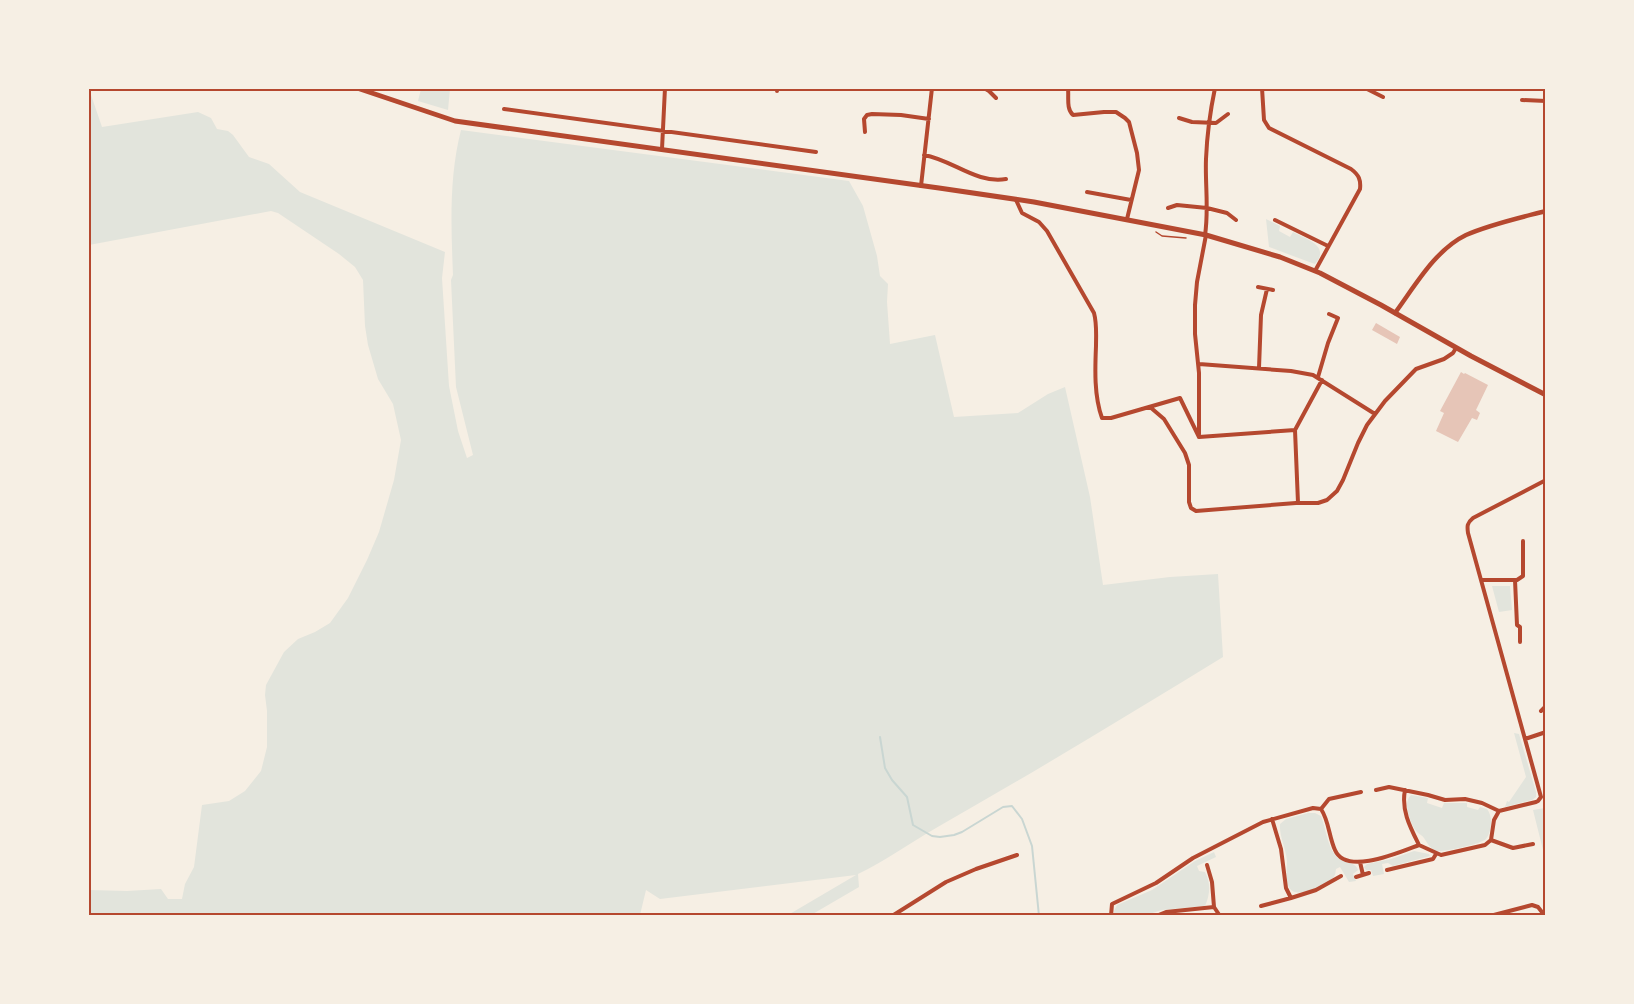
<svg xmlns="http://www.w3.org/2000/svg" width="1634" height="1004" viewBox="0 0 1634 1004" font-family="Overpass,sans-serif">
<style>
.green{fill:#e2e4dc}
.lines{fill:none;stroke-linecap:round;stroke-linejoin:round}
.stream{stroke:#c9d6d2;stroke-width:2}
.building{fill:#e6c5b7}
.path{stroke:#b5482f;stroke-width:1.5}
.minor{stroke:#b5482f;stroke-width:4}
.tertiary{stroke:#b5482f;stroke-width:4.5}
.secondary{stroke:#b5482f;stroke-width:5}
.neatline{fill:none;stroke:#b5482f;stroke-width:2}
</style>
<rect width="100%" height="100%" fill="#f6efe4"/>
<path class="green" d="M89,89L102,127L198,112L211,118L217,129L228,131L233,135L249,157L269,164L300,192L445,252L442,278L449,386L458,431L467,458L473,455L456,387L451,280L453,275C451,226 449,177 461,130L849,181L863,206L877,256L880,276L888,284L887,302L890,344L935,335L954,417L1018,413L1048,394L1065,387L1090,497L1103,585L1170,577L1218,574L1223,657C1128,715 1033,773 936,828C910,843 885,861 858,874L859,887L811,915H788L856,875L660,899L646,890L640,915H89V890L127,891L161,889L168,899H182L185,884L194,867L202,805L229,801L245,791L261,771L267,747V711L265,695L266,685L284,652L298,639L315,632L330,623L348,598L367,560L379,532L394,480L401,440L393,404L378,379L368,345L365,326L363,280L355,267L339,254L278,213L271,211L89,245Z
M421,89H450L448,110L418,101Z
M1266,219L1280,226L1279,231L1290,237L1293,232C1306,239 1331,246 1315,264L1312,263L1269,247Z
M1492,586H1510L1512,610L1499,612Z
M1514,733L1519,734L1536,792V797L1532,800L1505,807L1507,801L1509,802L1526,777Z
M1411,795L1428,798L1427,803L1442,808L1444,803H1467V807L1478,810L1480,807L1487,809C1493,816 1492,831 1486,839C1481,844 1445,852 1437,851C1430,849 1428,844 1424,838C1422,835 1420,835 1417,832C1413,828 1411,822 1409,816C1407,808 1405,801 1411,795Z
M1545,808H1546L1545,858L1533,810Z
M1308,813H1315L1321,816C1326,829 1327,844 1335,855C1341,864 1355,860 1358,870L1353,874L1356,881L1349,882L1340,867L1336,869C1335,874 1336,874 1333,878C1326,885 1298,899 1290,889C1285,882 1287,869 1287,861C1286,848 1279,836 1280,824L1286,819Z
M1414,851L1429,854L1430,856L1393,866L1388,863L1382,864L1384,874L1373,876L1371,870H1366L1364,867L1367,864L1391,859Z
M1214,852L1216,857L1197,866L1199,871L1205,872C1211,883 1210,895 1205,906L1162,910L1146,915H1114V911L1117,905L1152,890L1195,861Z"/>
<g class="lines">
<path class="stream" d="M880,737L885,768L892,780L907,797L913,825L932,836L940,837L954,835L962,832L1003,807L1012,806L1022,819L1032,846L1039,916"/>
</g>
<path class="building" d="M1376,323L1400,337L1397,344L1372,330Z
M1461,372L1464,374L1465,373L1488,385L1476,410L1480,413L1477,420L1472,418L1458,442L1436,431L1444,413L1440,411Z"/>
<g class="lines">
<path class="path" d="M1156,232L1162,236L1186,238"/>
<path class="minor" d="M984,88L989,91L996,98
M1068,88C1069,97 1066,109 1073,115L1104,112H1116L1125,118L1129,122L1137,153L1139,170L1127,219
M1262,88L1264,120L1269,128L1351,169C1359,175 1361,180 1360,189L1315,271
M1365,88L1383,97
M777,91V88
M1522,100L1546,101
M504,109L816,152
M1179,118L1192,122L1216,123L1228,114
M865,132L864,119L867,115L872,114L901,115L929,119
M662,149L665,88
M924,155C953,160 976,184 1006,179
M921,186L932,88
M1087,192L1131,200
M1016,200L1022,213L1039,222L1047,231L1094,313C1097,324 1096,335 1096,346C1095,369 1094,396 1102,418H1111L1180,398L1199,437
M1168,208L1177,205L1207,208L1227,213L1236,220
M1275,220L1328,246
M1205,235C1209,210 1205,184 1206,159C1207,135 1210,112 1215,88
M1258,287L1273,290
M1199,364L1291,371L1313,375L1375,414
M1259,368L1261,315L1267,289
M1318,377L1328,343L1338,318L1329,314
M1150,407L1164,419L1185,453L1189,465V502L1191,508L1196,511L1296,503H1318L1327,500L1337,491L1343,480L1358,443L1367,425L1385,401L1416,369L1444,359L1453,353L1456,348
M1199,434V373L1195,334V305L1197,282L1206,235
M1199,437L1295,430
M1298,503L1295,430L1322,380
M1481,580H1517L1523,576V541
M1515,580L1517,625L1520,627V642
M1541,711L1546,706
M1525,739L1546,732
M1376,790L1389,787L1428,795L1445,800L1465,799L1482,803L1499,811L1536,802L1538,801L1541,797L1468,533C1467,526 1467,523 1473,518L1546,480
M1321,809C1329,821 1329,837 1335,850C1346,876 1400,852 1419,845C1410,827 1401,810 1405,790
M1272,819L1281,849L1286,888L1291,898L1316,890L1341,876
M1491,840L1513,848L1533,844
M1419,845L1441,855L1485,845L1491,840L1494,820L1499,811
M1360,862L1363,875
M1387,870L1433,859L1436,854
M1356,877L1369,873
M1261,906L1291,898
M1214,907L1220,916
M892,916L946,882L976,869L1017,855
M1111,916L1112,904L1156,883L1193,858L1263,822L1313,808L1321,809L1329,799L1361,792
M1156,916L1166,912L1214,907L1212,882L1207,865
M1490,916L1532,905L1538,907L1545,916"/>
<path class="tertiary" d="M1395,313C1415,286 1435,250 1466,235C1491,224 1519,218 1546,211"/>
<path class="secondary" d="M357,88L455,121L939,188L1034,202L1206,235L1280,257L1320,273L1381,305L1471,356L1546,395"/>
</g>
<rect width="1634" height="1004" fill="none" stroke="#f6efe4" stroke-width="180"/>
<rect x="90" y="90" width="1454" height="824" class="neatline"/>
</svg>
